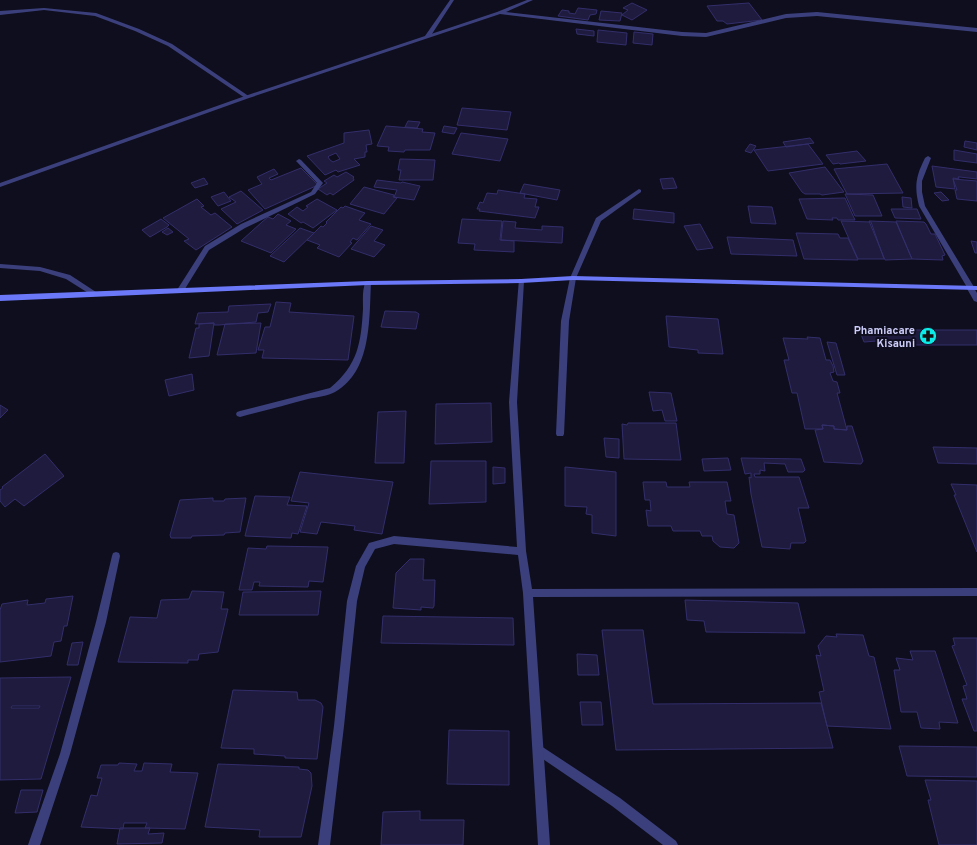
<svg xmlns="http://www.w3.org/2000/svg" width="977" height="845" viewBox="0 0 977 845" font-family="Overpass,sans-serif">
<style>
.building{fill:#1e1b3f;stroke:#332e6a;fill-rule:evenodd}
.lines{fill:none;stroke-linecap:round;stroke-linejoin:round}
.service{fill:#3b407c;fill-rule:evenodd}
.minor{fill:#3b407c;fill-rule:evenodd}
.secondary{fill:#6b78f7;fill-rule:evenodd}
.labels{text-anchor:middle;stroke-width:4;stroke-linejoin:round;paint-order:stroke}
.poi-label{font-size:11px;font-weight:bold;fill:#cfcffc;stroke:#0f0e1f;text-anchor:end}
</style>
<rect width="100%" height="100%" fill="#0f0e1f"/>
<path class="building" d="M632,3L647,10L632,20L622,15L628,10L623,8Z
M749,3L762,20L727,24L723,21H717L707,6Z
M578,8L597,10L596,14L590,15L588,20L558,16L562,10L569,11V13L575,14Z
M601,11L622,13L620,21L599,20Z
M576,29L594,31V36L577,34Z
M598,30L627,33L626,45L597,42Z
M634,32L653,34L652,45L633,43Z
M462,108L511,112L507,130L457,125Z
M408,121L420,122L417,128L405,127Z
M386,126L423,129L422,132L435,133L430,150H405L404,152L388,151L389,147L377,146Z
M444,126L457,128L454,134L442,132Z
M369,130L372,144L366,145L367,152H365V157L354,159L360,165L338,172L336,170L325,175L307,156L344,143V133ZM336,153L340,159L333,162L330,160L328,157L329,156Z
M461,133L508,139L500,161L452,154Z
M810,138L814,143L786,147L783,142Z
M965,141L977,143V150L964,147Z
M750,144L756,146L751,153L745,151Z
M808,144L823,164L768,171L754,150Z
M954,150L977,154V163L954,160Z
M857,151L866,161L840,164L839,163L833,164L826,155Z
M400,159L435,160L433,180H399L401,170H398Z
M887,164L903,193L847,194L834,169Z
M932,166L977,172V179L960,177H958L959,179L953,178L955,189L936,187Z
M825,167L844,192L822,195L820,194H805L802,192L789,173Z
M301,168L318,185L265,209L248,190L262,184L257,177L274,169L278,174L269,178L271,180Z
M346,172L354,177L353,178L354,180L333,195L330,193L327,195L318,189L327,183L324,181L334,175L337,177Z
M204,178L208,184L195,188L191,183Z
M673,178L677,188L663,189L660,179Z
M953,179L977,181V201L957,199L955,190H957Z
M377,180L401,183L402,182L420,186L414,200L394,197L397,190L374,187Z
M524,184L560,190L557,200L520,193Z
M364,187L394,195L393,197L397,198L384,214L350,204Z
M498,190L525,194L524,198L537,199L535,207H539L535,218L479,211L480,209H477L480,202L483,203L487,193L497,194Z
M241,191L263,210L237,224L221,209L236,202L229,197Z
M224,192L231,201L218,206L211,197Z
M941,192L949,200L942,201L934,193Z
M845,194L873,195L882,216H855Z
M902,197L911,198L912,208L903,207Z
M845,198L855,220H838L837,218H832L833,220L807,219L799,199Z
M197,199L204,206L201,207L211,215L215,213L232,227L196,250L184,241L189,239L163,218Z
M317,199L337,210L313,228L303,222L301,223L288,214L297,207L303,211L308,207L306,206Z
M345,206L365,213L359,220L371,224L357,240L353,238L350,242L352,243L339,257L317,248L320,245L307,240L321,226L323,227L327,223L326,222L341,207L343,208Z
M748,206L772,207L776,224L751,223Z
M634,209L674,213V223L633,219Z
M891,209H917L921,219L895,218Z
M278,214L291,221L286,225L296,229L271,253L241,241L262,222L268,217L273,219Z
M161,219L169,225L167,227L150,237L142,230Z
M462,219L502,221L500,240L514,241V252L474,250L475,244L458,243Z
M503,221L516,222L515,228L542,230V226L563,227L562,243L501,240Z
M841,221L871,222L884,259H858Z
M869,221L896,222L912,259L885,260Z
M896,221L924,222L926,224L931,234H935L945,255L942,256L943,260L912,259Z
M700,224L713,248L697,250L684,226Z
M371,226L383,230L374,241L385,245L374,257L351,249Z
M168,228L173,232L167,235L162,232Z
M300,228L314,233L284,262L270,256Z
M796,233L838,234L840,238H848L858,260L804,259Z
M727,237L793,240L797,256L731,254Z
M971,241L977,242V253H975Z
M276,302L291,303L289,312L354,316L348,360L262,358L264,350H258L265,327H270Z
M271,304L268,312L258,313L256,322L219,325H214V323L195,324L198,313L228,312L229,306Z
M385,311L416,312L419,314L416,329L381,327Z
M666,316L718,319L723,354L698,353V350L669,347Z
M214,323L209,356L189,358L196,328H199V324Z
M261,323L256,353L217,355L225,324Z
M875,328V330H977V345H879L877,341L864,342L859,329Z
M807,337L820,338L826,360H830L833,366L834,372L830,373L833,381L837,382L840,393H837L847,430L834,429V426L822,425L823,429H805L797,393H792L784,360H789L783,338L808,339Z
M827,342L836,343L845,375H837Z
M192,374L194,390L169,396L165,380Z
M649,392L671,393L677,421H665L662,410L653,411Z
M491,403L492,442L435,444L436,404Z
M0,405L8,410L0,418Z
M406,411L404,463H375L378,412Z
M628,423H676L681,460L624,459L622,424L627,425Z
M822,425L834,426V429L847,430V426H852L863,461L861,464L824,462L815,430L823,429Z
M604,438L619,439V458L606,457Z
M933,447L977,448V464L938,463Z
M45,454L64,476L24,506L15,499L5,507L0,501V490L3,488L2,487Z
M728,458L731,470L704,471L702,459Z
M741,458L801,459L805,470L803,472H788L785,464L764,463L765,471L760,470V474H754L755,477H799L809,508H798L806,541L804,543H791L790,549L762,547L751,494L749,477L751,478V473L745,474Z
M431,461H486V502L429,504Z
M493,467L505,468V483L493,484Z
M565,467L616,472V536L592,533V515L586,514L587,507L565,506Z
M300,472L393,482L382,534L354,530L355,526L321,522L317,534L300,532L309,503L291,501Z
M643,482H666L667,487H690L689,482H727L731,501H725L727,514L734,515L739,543L734,548L720,547L713,541L712,536H702L700,531H673L671,526H648L646,510L651,511L650,500H645Z
M951,484L977,485V552L954,495H956Z
M255,496L290,497L287,505L307,506L298,534L292,533L291,538L245,536Z
M213,498V501H224L225,499L246,498L240,532L225,533L224,535L192,536L191,538H171L170,535L180,500Z
M267,546L328,547L323,582L309,581L308,587L259,586L260,582H254L252,590H239L248,548L266,549Z
M410,559H424L423,580H435L434,606L433,608L421,607V610L393,608L396,573Z
M192,591L224,592L221,609H228L218,652L199,654L198,660H188V663L118,662L130,617L157,618L161,600L189,599Z
M321,591L318,615H239L243,592Z
M73,596L67,626H64L61,641L54,642L51,656L0,662V610L2,604L28,600L27,605L45,603L46,599Z
M685,600L798,603L805,633L706,632L704,621L687,620Z
M383,616L513,618L514,645L381,643Z
M602,630H643L653,704L821,703L833,748L616,750Z
M836,634L863,635L869,656L874,657L891,729L827,726L819,692L824,691L816,655L821,656L818,646L826,636L837,637Z
M953,638H977V731H974L962,699H967L963,686L967,685L952,646L955,645Z
M83,642L78,665H67L72,643Z
M910,651H935L958,723L939,722L940,729L921,728L917,712H901L894,670H900L896,658L913,660Z
M577,654L597,655L599,675H578Z
M71,677L41,779L0,780V678ZM12,706H40L39,708H11Z
M233,690L297,692L298,700H315L321,703L323,707L317,759L285,758V756L254,754V749L221,748Z
M580,702H601L603,725H582Z
M449,730L509,731V785L447,784Z
M899,746L977,747V777L907,776Z
M119,763L137,764L134,771H142L144,763L172,764L170,772L198,773L185,829L145,828L147,823H124L123,829L81,827L91,795L97,796L102,778H97L101,765H118Z
M218,764L299,767V769L308,770L311,773L312,786L301,837H259L260,830L205,827Z
M925,780L977,781V845H939L928,800H931Z
M21,790H43L37,812L15,813Z
M420,811V820H464L463,845H381L383,812Z
M120,828H150L148,834L164,833L162,843L117,844Z"/>
<g class="lines">
<path class="service" d="M450,0H454L430,37H426L425,36Z
M44,8L96,13L139,29L172,44L250,97L245,98L168,46L135,31L95,16L44,10L0,15V11Z
M928,156L931,158L922,181V192L925,206L974,287L972,289H968L919,206C914,186 916,176 925,158Z
M299,159L301,160L323,183L315,194L245,228L209,250L183,292H179L177,290L205,246L241,224L311,192L317,183L297,162L296,161Z
M639,189L641,190V192L601,221L576,278L569,321L564,434L563,436H557L556,434L561,321L570,278L596,218Z
M0,264L40,267L70,275L99,294L97,296H93L66,279L40,271L0,268Z
M366,281H370L371,283C369,319 372,371 335,392C328,396 317,397 308,399C286,405 263,411 240,417L237,416L236,414L237,412L240,411L330,388C358,365 361,343 363,309C363,300 362,289 366,281Z
M538,744L620,798L676,841L678,845H663L612,806L534,753L533,749L534,745Z"/>
<path class="minor" d="M527,0H533L506,12L682,32L706,33L786,14L817,12L977,28V32L817,16L786,18L706,37L682,36L500,14L249,98L0,187V183L245,96L497,12Z
M519,279H523L524,281L517,402L526,551L532,589L977,588V596L533,597L550,845H538L523,593L518,555L394,544L375,549L365,567L357,601L344,726L330,845H318L334,726L347,601L356,566L369,543L394,536L517,547L509,402Z
M968,285H972L977,293V302L974,301L966,287Z
M116,552L119,553L120,556L106,622L70,754L40,845H28L60,754L96,622L112,556L113,553Z"/>
<path class="secondary" d="M573,276L977,286V290L573,280L521,283L368,285L0,301V295L368,281L521,279Z"/>
</g>
<defs>
<symbol id="pharmacy-disc" viewBox="-11 -11 22 22"><circle r="9.5" fill="#0cebe7" stroke="#0f0e1f"/><path d="M-2-6h4v4h4v4h-4v4h-4v-4h-4v-4h4Z" fill="#111"/></symbol>
</defs>
<g fill-rule="evenodd">
<use href="#pharmacy-disc" x="918" y="326" width="20" height="20"/>
</g>
<g class="labels">
<g class="poi-label">
<text x="915" y="334">Phamiacare<tspan x="915" dy="13">Kisauni</tspan></text>
</g>
</g>
</svg>
